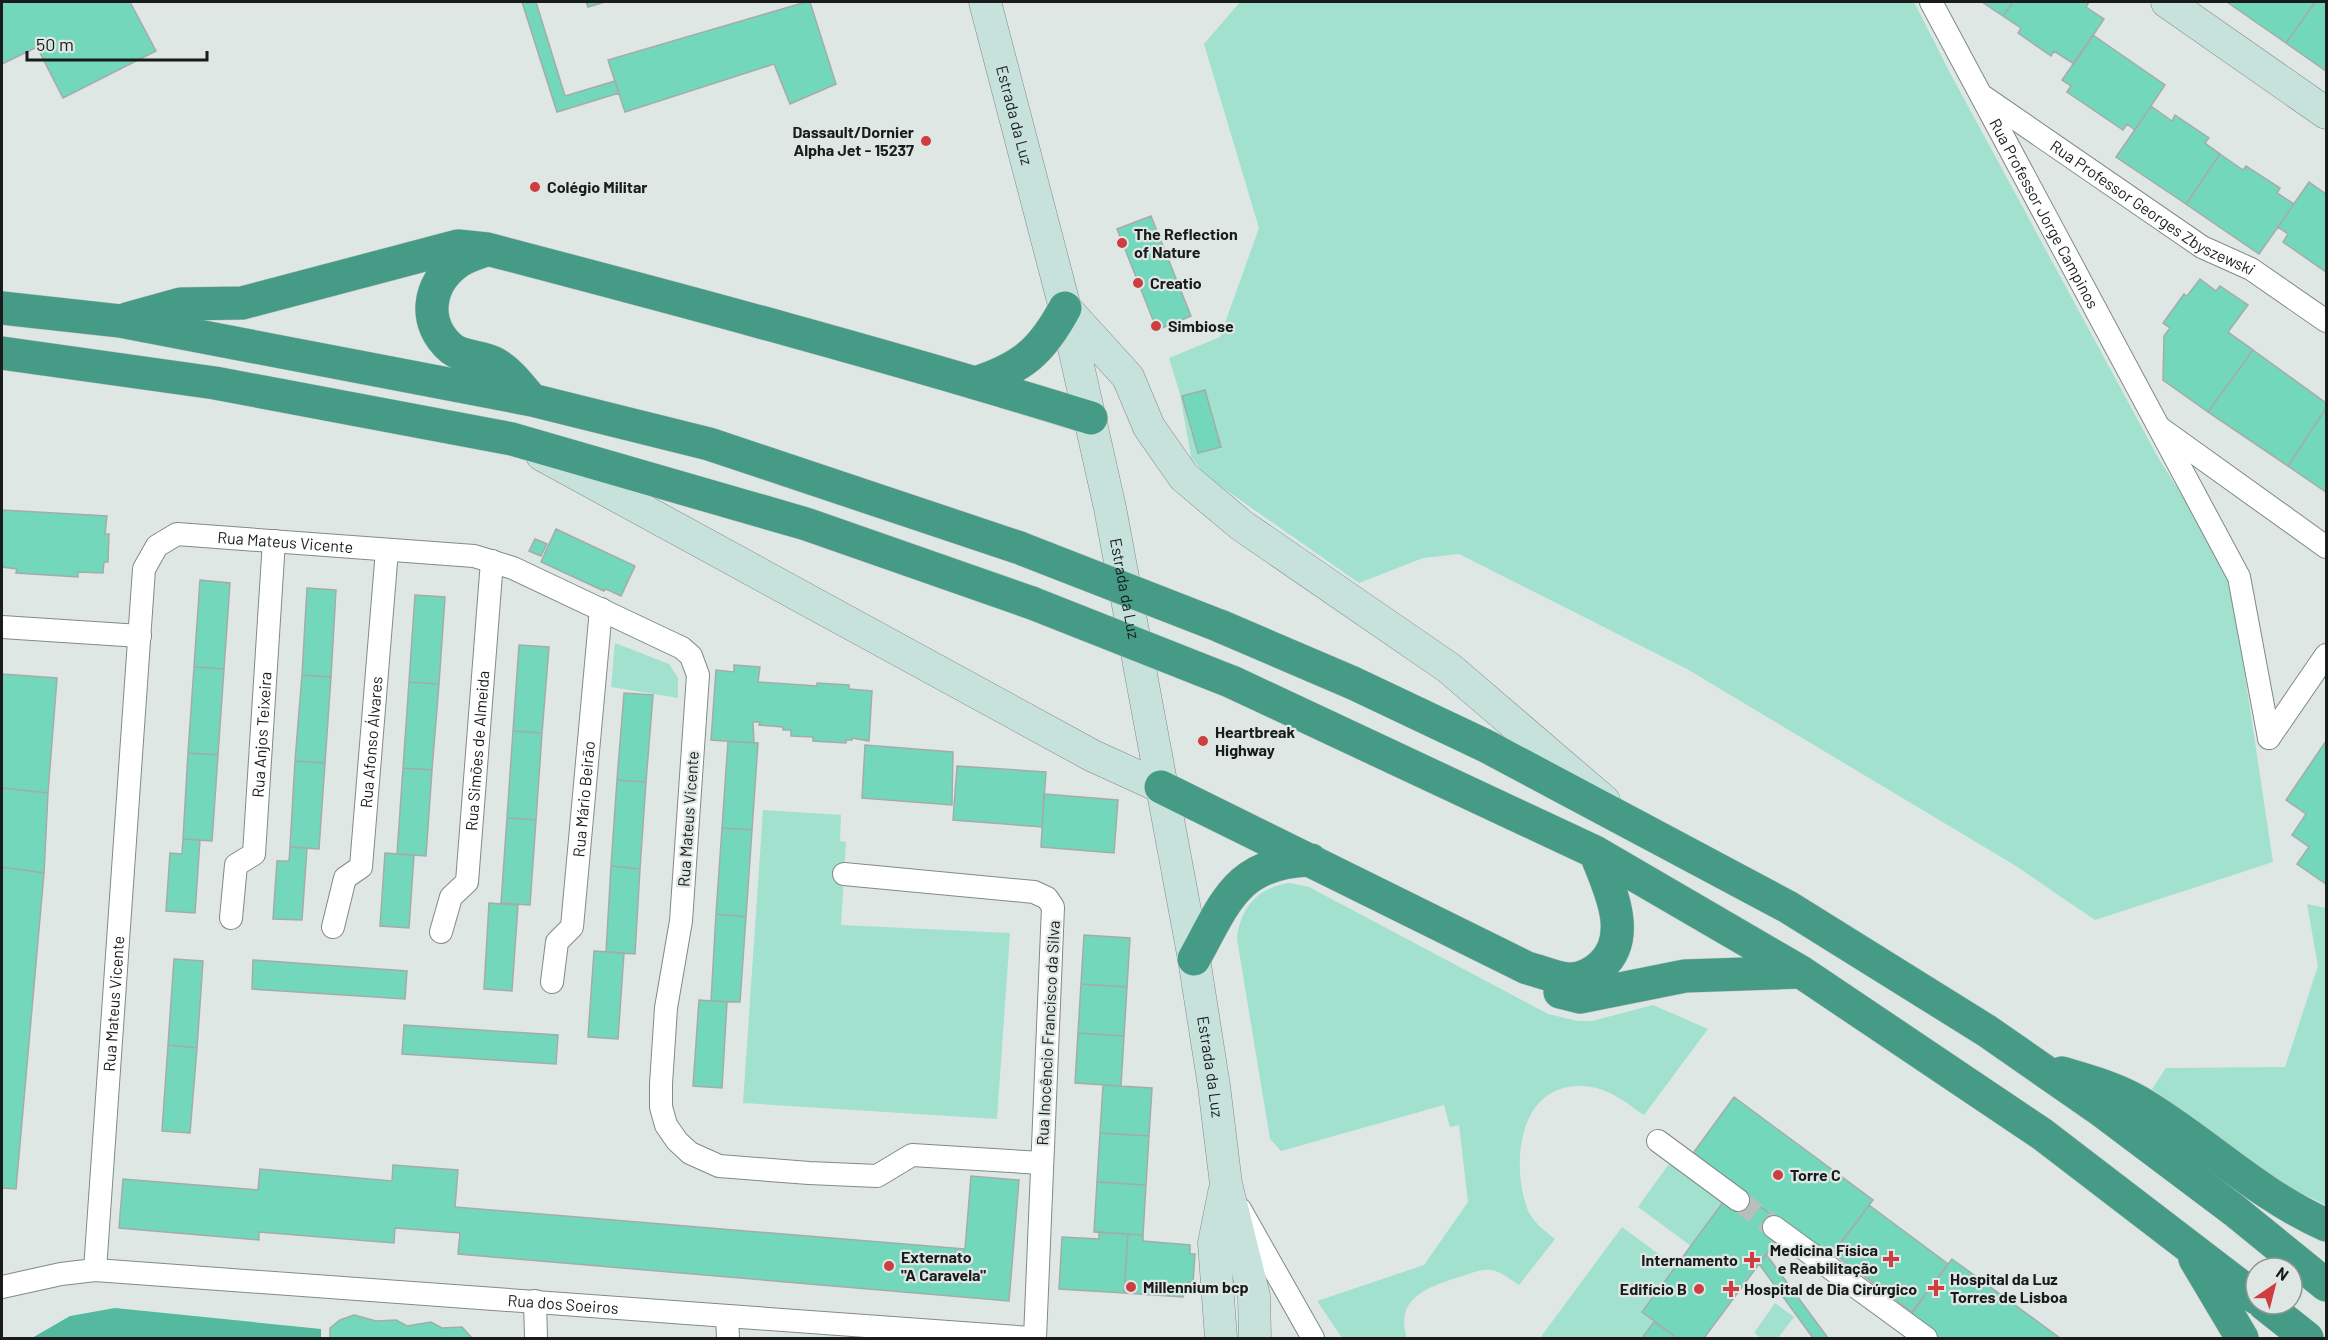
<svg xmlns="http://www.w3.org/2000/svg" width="2328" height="1340" viewBox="0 0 2328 1340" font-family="Barlow,sans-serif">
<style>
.green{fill:#a2e1ce}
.forest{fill:#54b99f}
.building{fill:#73d7bc;stroke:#a4acaa;stroke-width:1.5}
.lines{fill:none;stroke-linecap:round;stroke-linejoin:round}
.street-tunnel{stroke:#b7bebc;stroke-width:22;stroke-dasharray:22 11;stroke-linecap:butt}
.street-casing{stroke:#828a88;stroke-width:24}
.secondary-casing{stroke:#828a88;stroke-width:33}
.highway-casing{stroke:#c3c4c4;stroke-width:34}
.street{stroke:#fff;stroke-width:22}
.secondary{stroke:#c7e1db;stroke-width:32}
.highway{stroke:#459b86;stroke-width:33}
.highway-bridge-casing{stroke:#c3c4c4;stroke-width:34;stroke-linecap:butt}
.highway-bridge{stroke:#459b86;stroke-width:33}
.poi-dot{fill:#ce3e41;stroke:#dee7e4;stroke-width:2}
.labels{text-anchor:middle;stroke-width:4.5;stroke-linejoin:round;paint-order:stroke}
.street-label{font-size:16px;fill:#191c1b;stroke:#dee7e4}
.poi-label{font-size:16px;font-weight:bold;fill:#191c1b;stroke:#dee7e4;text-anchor:start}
</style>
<rect width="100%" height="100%" fill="#dee7e4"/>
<path class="green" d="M1240,2H1914L1949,71L2160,461L2197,518L2232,589L2273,862L2095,920L2016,866L1687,669L1459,554L1423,558L1359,583L1206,476L1191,457L1180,394L1169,358L1220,337L1259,228L1204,44Z
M615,643L669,664L678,678V698L611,687Z
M763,810L841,815L840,841L846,842L841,925L1010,933L997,1119L743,1103Z
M1290,883L1309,887L1548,1014L1578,1021H1592L1653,1005L1708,1029L1644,1115C1629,1105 1614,1092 1596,1088C1522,1072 1509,1157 1527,1208C1532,1222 1544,1230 1555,1239L1519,1285C1510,1279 1502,1272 1491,1270C1480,1269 1469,1274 1459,1277C1428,1287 1394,1298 1407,1338H1342L1317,1301L1424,1265L1468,1202L1459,1125L1450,1127L1444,1105L1281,1151L1270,1139L1237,939C1240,908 1258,887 1290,883Z
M2307,904L2326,908V1205L2273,1180L2152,1089L2166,1068L2285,1067L2318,966Z
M1671,1161L1724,1201L1691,1246L1638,1207Z
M1622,1227L1675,1266L1642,1312L1654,1322L1642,1338H1540Z
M1775,1303L1794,1317L1778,1338H1761L1754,1333Z"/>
<path class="forest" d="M115,1308L321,1329V1338H32L70,1316Z"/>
<path class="building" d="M2,2H130L156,51L63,98L37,47L2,64Z
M522,2H536L565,96L615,81L619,93L557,112Z
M586,2H605L588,7Z
M806,2H810L836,84L790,104L774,64L625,112L608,60Z
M1982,2H2013L2003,16Z
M2013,2H2089L2086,7L2104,19L2074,64L2054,51L2051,56L2018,33L2021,28L2003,16Z
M2227,2H2315L2286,43Z
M2315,2H2326V71L2286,43Z
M2093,35L2165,85L2135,130L2127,124L2123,130L2067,92L2071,86L2062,80Z
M2151,106L2172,121L2175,115L2209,138L2205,143L2220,154L2186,204L2116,157Z
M2220,154L2243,170L2246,166L2280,188L2277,193L2294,204L2259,254L2186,204Z
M2309,182L2326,194V272L2283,242L2288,234L2278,227Z
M1151,216L1191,316L1157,330L1117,229Z
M2200,279L2216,291L2220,286L2248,305L2228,332L2253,350L2208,412L2163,380L2164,336L2170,328L2163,323L2184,294L2187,296Z
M2253,350L2326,403V408L2288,466L2208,412Z
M1205,390L1221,447L1198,453L1182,396Z
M2326,408V492L2288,466Z
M2,510L107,516L105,534H109L108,562H104L103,573L78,572V577L16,573L17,569L2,567Z
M556,529L635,566L621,596L606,589L604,591L541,562Z
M535,539L547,544L541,556L529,551Z
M200,580L230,583L224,669L194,667Z
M307,588L336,590L331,677L302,675Z
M415,595L445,597L439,684L409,682Z
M519,645L549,647L542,733L513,731Z
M734,665L760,667L758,682L817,686V683L849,685V689L872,691L869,741L852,738V740H846V743L813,741V737L791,736V730H783V727L759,725L760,722H753L754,743L711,740L716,670L734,672Z
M194,667L224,669L218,755L188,753Z
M2,674L57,678L48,793L2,788Z
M302,675L331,677L325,763L295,761Z
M409,682L439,684L432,770L403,768Z
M624,693L653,695L646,782L617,780Z
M513,731L542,733L536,820L507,818Z
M728,741L758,743L752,830L722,828Z
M2326,741V884L2297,864L2309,847L2292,835L2306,814L2286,800Z
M865,745L953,752L952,805L862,798Z
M188,753L218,755L212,841L183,839Z
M295,761L325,763L319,849L290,847Z
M957,766L1046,772L1042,827L953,820Z
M403,768L432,770L426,856L397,854Z
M617,780L646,782L640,869L611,866Z
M2,788L48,793L44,873L2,867Z
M1044,794L1118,800L1114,853L1041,847Z
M507,818L536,820L530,905L501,903Z
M722,828L752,830L746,917L716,914Z
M183,839L200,840L195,913L166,911L170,853L182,854Z
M290,847L307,848L302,920L273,919L277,861H289Z
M385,853L414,855L409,928L380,926Z
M611,866L640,869L635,954L606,952Z
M2,867L44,873L16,1189L2,1188Z
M489,903L518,905L512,991L484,989Z
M716,914L746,917L740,1002L711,1001Z
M1084,935L1130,938L1127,987L1081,984Z
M594,951L624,953L618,1039L588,1037Z
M174,959L203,961L197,1048L168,1045Z
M253,960L407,971L405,999L252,989Z
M1081,984L1127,987L1124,1036L1078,1033Z
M699,1000L727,1002L722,1088L693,1086Z
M404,1025L558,1035L556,1064L402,1054Z
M1078,1033L1124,1036L1121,1086L1075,1083Z
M168,1045L197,1048L190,1133L162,1131Z
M1103,1085L1152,1088L1149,1136L1100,1133Z
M1734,1097L1873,1200L1830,1258L1691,1156Z
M1100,1133L1149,1136L1146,1185L1097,1182Z
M393,1165L458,1170L455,1207L965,1249L971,1176L1019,1180L1009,1301L458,1254L460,1233L395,1228L394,1243L259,1232V1240L119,1228L123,1179L258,1190L260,1169L392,1181Z
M1097,1182L1146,1185L1143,1235L1094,1232Z
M1743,1194L1779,1221L1777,1240L1704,1338H1677L1642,1312L1724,1201Z
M1869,1205L1948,1264L1912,1312L1833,1253Z
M1099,1232L1128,1234L1124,1293L1059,1289L1062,1237L1099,1239Z
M1128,1234L1143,1235V1241L1190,1245V1254H1195L1193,1283L1188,1282V1291H1183V1297L1124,1293Z
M1766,1254L1828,1338H1813L1759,1264Z
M1952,1259L2060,1338H1938L1909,1317Z
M354,1315L376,1321L396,1320L407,1326L431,1322L442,1328L462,1327L472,1338H330V1328L340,1320Z
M1654,1322L1677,1338H1642Z"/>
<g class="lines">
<path class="street-tunnel" d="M1738,1200L1774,1227"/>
<defs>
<g id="street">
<path id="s1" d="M1931,2L2239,577L2269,738"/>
<path id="s2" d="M1984,97L2202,247L2251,269L2326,321"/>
<path d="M2160,428L2326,547"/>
<path d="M2,627L140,636"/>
<path d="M2269,738L2326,655"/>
<path d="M844,874L1034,892L1047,898L1053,907L1035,1338"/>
<path id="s3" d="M231,918L236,865L254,854L274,541"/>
<path id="s4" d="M333,927L345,878L361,867L387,550"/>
<path id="s5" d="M441,932L451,897L467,882L492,561"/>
<path id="s6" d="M552,982L557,942L572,927L601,609"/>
<path d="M1658,1141L1738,1200"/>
<path d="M1240,1209L1313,1338"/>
<path d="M1774,1227L1926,1338"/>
<path id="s7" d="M95,1270L144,569L157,546L177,534L474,556L513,568L682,648L691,656L698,675L681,921L666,1008L661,1084V1107L666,1125L677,1141L690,1153L719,1166L809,1173L877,1176L912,1155L1042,1163"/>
<path id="s8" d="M2,1287L61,1274L95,1270L1031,1338"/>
<path d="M535,1301L536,1338"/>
<path d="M727,1316L728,1338"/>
</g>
<g id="secondary">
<path id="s9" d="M985,2L1065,308L1110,508L1194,959L1214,1086L1226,1184L1254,1296L1255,1338"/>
<path d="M2167,2L2326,113"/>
<path d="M1067,310L1128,377L1149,427L1184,477L1241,525L1449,668L1604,801"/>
<path d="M542,455L1093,756L1161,787"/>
<path d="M1221,1338L1214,1243L1224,1193"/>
</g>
<path id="highway" d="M483,251C475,254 465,257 458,262C427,284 422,324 452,349C464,358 484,356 496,364C510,372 522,389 532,400
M2,308L120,321L532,400L709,444L1020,548
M127,319L181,304L242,303L458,246L487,249C689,302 891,356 1091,418
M2,353L215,383L512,439L806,524L1032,603
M975,383C1022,368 1042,351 1065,308
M1220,626L1353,683L1486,746L1788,907L1987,1031L2102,1111L2235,1211L2326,1285
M1232,682L1595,852L1801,972L2042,1134L2256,1298
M1161,787L1527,968C1540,971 1555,978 1568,979C1580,980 1594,973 1602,965C1634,935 1608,885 1595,852
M1194,959C1226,901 1237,862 1311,860
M1560,992L1580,997L1685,976L1801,972
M2062,1073C2089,1081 2115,1088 2139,1102C2205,1141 2255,1193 2326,1225
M2195,1259L2242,1338
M2264,1304L2307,1338"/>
</defs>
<use href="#street" class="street-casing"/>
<use href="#secondary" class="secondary-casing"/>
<use href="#highway" class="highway-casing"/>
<use href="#street" class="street"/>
<use href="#secondary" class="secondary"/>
<use href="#highway" class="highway"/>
<defs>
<path id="highway-bridge" d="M1020,548L1220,626
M1032,603L1232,682"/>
</defs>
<use href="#highway-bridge" class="highway-bridge-casing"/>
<use href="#highway-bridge" class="highway-bridge"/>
</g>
<g class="poi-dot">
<circle cx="926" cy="141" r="6"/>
<circle cx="535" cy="187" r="6"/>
<circle cx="1122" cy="243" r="6"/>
<circle cx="1138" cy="283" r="6"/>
<circle cx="1156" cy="326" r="6"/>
<circle cx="1203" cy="741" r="6"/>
<circle cx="1778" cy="1175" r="6"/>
<path d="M1888 1250h6v6h6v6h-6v6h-6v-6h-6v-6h6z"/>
<path d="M1749 1251h6v6h6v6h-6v6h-6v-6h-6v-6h6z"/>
<circle cx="889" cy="1266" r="6"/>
<circle cx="1131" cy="1287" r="6"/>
<path d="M1933 1279h6v6h6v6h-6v6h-6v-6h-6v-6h6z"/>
<circle cx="1699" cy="1289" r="6"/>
<path d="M1728 1280h6v6h6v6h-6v6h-6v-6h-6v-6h6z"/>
</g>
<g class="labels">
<g class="street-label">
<text dy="6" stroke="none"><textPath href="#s9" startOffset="117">Estrada da Luz</textPath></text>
<text dy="6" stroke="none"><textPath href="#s2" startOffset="202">Rua Professor Georges Zbyszewski</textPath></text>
<text dy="6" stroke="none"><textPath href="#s1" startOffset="240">Rua Professor Jorge Campinos</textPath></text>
<text dy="6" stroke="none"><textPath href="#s7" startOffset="861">Rua Mateus Vicente</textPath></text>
<text dy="6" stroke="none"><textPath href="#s9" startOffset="603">Estrada da Luz</textPath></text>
<text dy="6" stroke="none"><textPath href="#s3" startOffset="194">Rua Anjos Teixeira</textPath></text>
<text dy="6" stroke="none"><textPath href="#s4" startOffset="195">Rua Afonso Álvares</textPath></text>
<text dy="6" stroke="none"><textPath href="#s5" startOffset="190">Rua Simões de Almeida</textPath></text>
<text dy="6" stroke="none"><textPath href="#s6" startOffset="190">Rua Mário Beirão</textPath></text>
<text transform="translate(688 819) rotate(-86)" y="6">Rua Mateus Vicente</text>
<text dy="6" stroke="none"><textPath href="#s7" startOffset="267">Rua Mateus Vicente</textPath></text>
<text transform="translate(1048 1033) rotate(-87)" y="6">Rua Inocêncio Francisco da Silva</text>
<text dy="6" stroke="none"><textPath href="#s9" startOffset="1089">Estrada da Luz</textPath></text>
<text dy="6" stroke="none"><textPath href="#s8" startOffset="564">Rua dos Soeiros</textPath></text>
</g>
<g class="poi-label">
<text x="914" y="138" text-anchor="end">Dassault/Dornier<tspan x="914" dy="18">Alpha Jet - 15237</tspan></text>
<text x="547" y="193">Colégio Militar</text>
<text x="1134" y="240">The Reflection<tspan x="1134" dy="18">of Nature</tspan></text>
<text x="1150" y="289">Creatio</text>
<text x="1168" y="332">Simbiose</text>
<text x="1215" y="738">Heartbreak<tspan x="1215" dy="18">Highway</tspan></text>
<text x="1790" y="1181">Torre C</text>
<text x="1878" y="1256" text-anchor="end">Medicina Física<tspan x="1878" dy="18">e Reabilitação</tspan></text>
<text x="901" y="1263">Externato<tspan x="901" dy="18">"A Caravela"</tspan></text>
<text x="1738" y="1266" text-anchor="end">Internamento</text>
<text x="1950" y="1285">Hospital da Luz<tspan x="1950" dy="18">Torres de Lisboa</tspan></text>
<text x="1143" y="1293">Millennium bcp</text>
<text x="1687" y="1295" text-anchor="end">Edifício B</text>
<text x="1744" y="1295">Hospital de Dia Cirúrgico</text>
</g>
</g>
<rect width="2328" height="1340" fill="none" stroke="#191c1b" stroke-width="6"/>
<g transform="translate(2274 1286) rotate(35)"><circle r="28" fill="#dee7e4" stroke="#8f9694" stroke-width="1.5"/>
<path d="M0-4.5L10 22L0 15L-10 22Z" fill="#ce3e41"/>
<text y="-9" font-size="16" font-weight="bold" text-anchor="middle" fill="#191c1b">N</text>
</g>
<path d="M27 51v9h180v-9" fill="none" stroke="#191c1b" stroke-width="3"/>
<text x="36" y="51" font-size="18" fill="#191c1b" stroke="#dee7e4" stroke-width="4.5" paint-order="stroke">50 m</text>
</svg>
